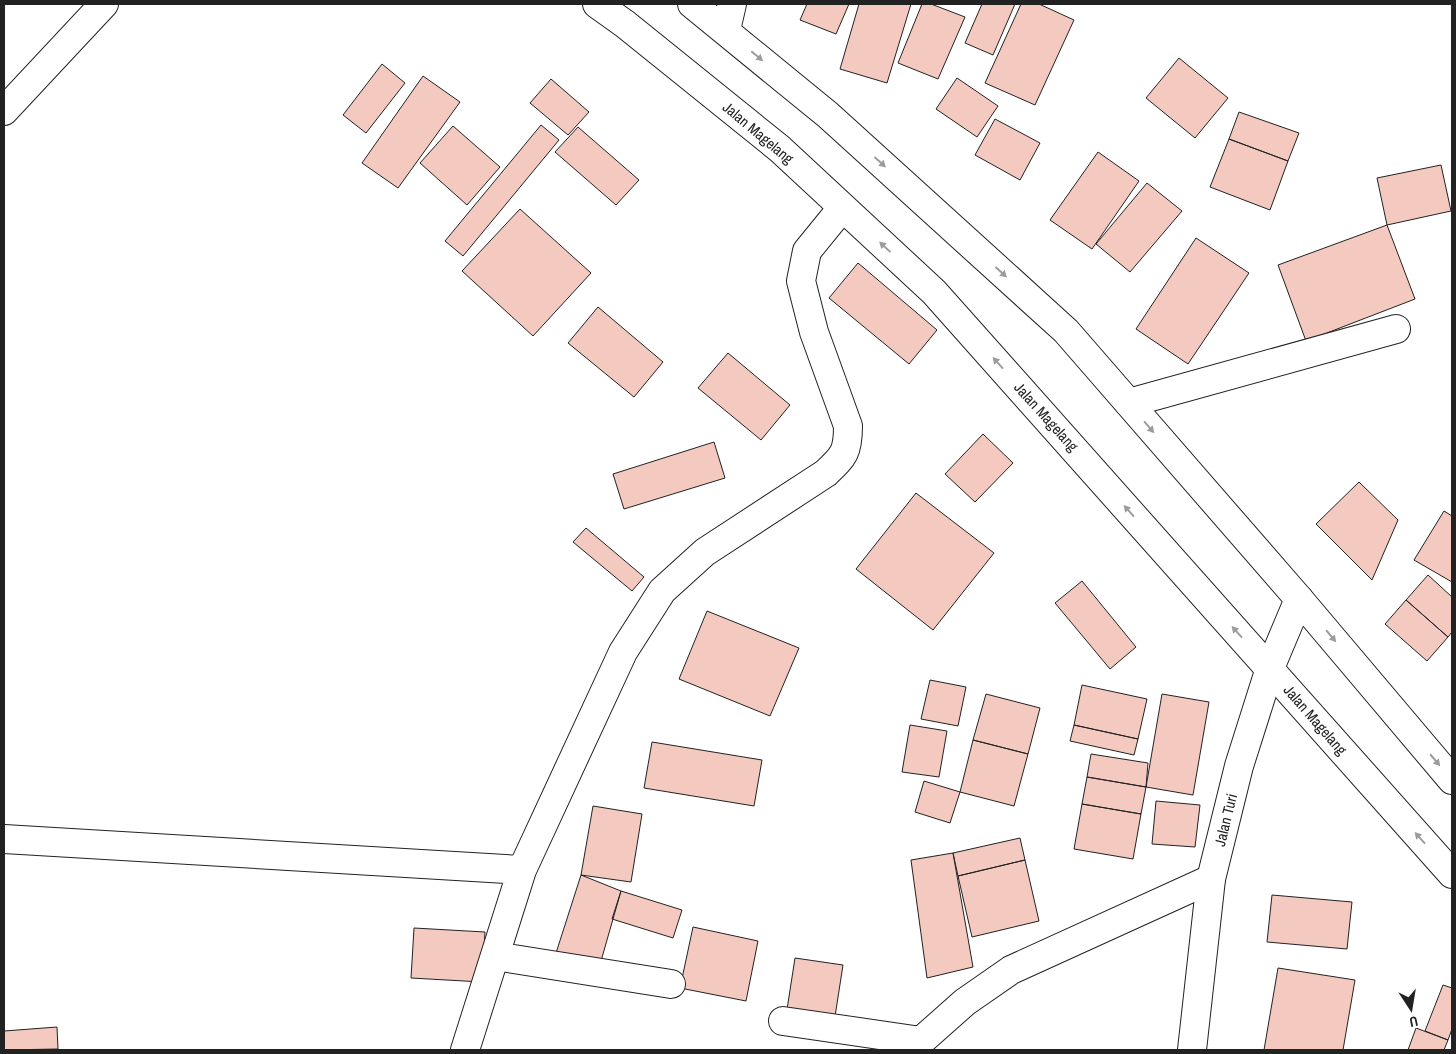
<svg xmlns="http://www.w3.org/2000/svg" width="1456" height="1054" viewBox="0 0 1456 1054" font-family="'Archivo Narrow',sans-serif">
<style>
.building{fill:#f3c9c0;stroke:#222}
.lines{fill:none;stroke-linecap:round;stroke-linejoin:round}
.minor-casing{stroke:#222;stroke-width:30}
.major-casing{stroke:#222;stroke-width:30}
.highway-casing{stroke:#222;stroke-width:30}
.minor{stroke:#fff;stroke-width:28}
.major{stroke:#fff;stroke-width:28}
.highway{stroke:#fff;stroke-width:28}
.oneway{fill:#9c9c9c}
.labels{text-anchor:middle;stroke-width:4;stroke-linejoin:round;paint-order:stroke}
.street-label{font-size:15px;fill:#222;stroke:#fff}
</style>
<rect width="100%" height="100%" fill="#fff"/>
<path class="building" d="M807,4H849L836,34L800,20Z
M859,4H911L887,83L840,69Z
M922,4H931L965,17L938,79L898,63Z
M982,4H1015L993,55L965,43Z
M1021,4H1039L1074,20L1035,105L985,83Z
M1179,58L1228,98L1195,138L1146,98Z
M382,64L405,83L366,133L343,115Z
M423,76L460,102L398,188L362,163Z
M957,78L998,106L977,137L936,109Z
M551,79L589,112L568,135L530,103Z
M1239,112L1299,133L1288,161L1229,139Z
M995,119L1040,143L1020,180L975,155Z
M541,125L559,140L463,256L445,241Z
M453,126L500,167L467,205L420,163Z
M578,127L639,180L616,205L555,152Z
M1229,139L1288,161L1270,210L1210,187Z
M1098,152L1139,181L1092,249L1050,220Z
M1441,165L1451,211L1387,225L1377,178Z
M1147,183L1182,211L1130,272L1096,244Z
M520,209L591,273L533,336L462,271Z
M1387,225L1415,299L1306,341L1278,265Z
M1196,238L1249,273L1188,364L1136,329Z
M858,263L937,330L909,364L829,298Z
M598,307L663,362L634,397L568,343Z
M728,353L790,405L761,440L698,388Z
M983,434L1013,463L975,502L945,474Z
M714,442L725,478L624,509L613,474Z
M1359,482L1398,520L1372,580L1316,524Z
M916,493L994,553L933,630L856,569Z
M1444,511L1452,516V582L1414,560Z
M586,528L644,577L632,591L573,542Z
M1428,575L1452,597V632L1448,637L1406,600Z
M1082,581L1136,647L1110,669L1055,603Z
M1406,600L1448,637L1427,661L1385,624Z
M707,611L799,648L770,716L679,679Z
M930,680L966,687L958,726L921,719Z
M1082,685L1147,699L1138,739L1074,725Z
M986,694L1040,708L1028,754L973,740Z
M1162,694L1209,702L1193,795L1146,787Z
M910,725L947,731L939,777L902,772Z
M1074,725L1138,739L1134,755L1070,741Z
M973,740L1028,754L1014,806L960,792Z
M652,742L762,760L754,806L644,788Z
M1091,754L1148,763L1146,787L1087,777Z
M1087,777L1146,787L1141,814L1082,804Z
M924,781L960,792L950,823L915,812Z
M1156,801L1200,805L1195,847L1152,844Z
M1082,804L1141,814L1133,859L1074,849Z
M593,806L642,814L631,882L581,875Z
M1020,838L1025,860L958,876L953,853Z
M953,853L973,967L927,978L911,860Z
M1025,860L1039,921L972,937L958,876Z
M581,875L621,891L601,961L556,953Z
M621,891L682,910L673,938L612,919Z
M1272,895L1352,902L1347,949L1267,942Z
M693,927L758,941L746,1001L680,988Z
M414,928L485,932L482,982L411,978Z
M795,958L843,965L834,1023L786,1016Z
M1278,968L1355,980L1343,1050H1264Z
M1443,985L1452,988V1029L1448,1040L1425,1031Z
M57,1027L58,1049L4,1050V1031Z
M1416,1028L1448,1040L1444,1050H1408Z"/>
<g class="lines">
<defs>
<path id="minor" d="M726,30L732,4
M4,111L104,4
M1129,403L1396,329
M4,839L522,870
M495,956L671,984
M783,1021L921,1041
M465,1050L522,870L623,652L662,591L705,552L826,473C844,456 848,452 848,426L814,332L801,281L807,251L842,208
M917,1050L921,1041L965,1002L1011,970L1211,879"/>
<path id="major" d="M1192,1050L1211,879L1239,766L1270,668L1299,599"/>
<path id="highway" d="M597,4L625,24L780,149L934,292L1452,874
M692,4L828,115L1066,331L1299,599L1452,780"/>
</defs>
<use href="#minor" class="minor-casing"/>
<use href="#major" class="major-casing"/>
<use href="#highway" class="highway-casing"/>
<use href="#minor" class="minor"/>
<use href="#major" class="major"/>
<use href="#highway" class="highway"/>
</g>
<defs><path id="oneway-solid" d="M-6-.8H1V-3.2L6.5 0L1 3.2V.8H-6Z" transform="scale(1.25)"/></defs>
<g class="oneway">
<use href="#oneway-solid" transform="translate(757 56) rotate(40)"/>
<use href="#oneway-solid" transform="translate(880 162) rotate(42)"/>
<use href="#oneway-solid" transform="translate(885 247) rotate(-137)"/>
<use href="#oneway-solid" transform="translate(1001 272) rotate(42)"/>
<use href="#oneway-solid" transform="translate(998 363) rotate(-132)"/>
<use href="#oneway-solid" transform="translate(1149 427) rotate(49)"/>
<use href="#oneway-solid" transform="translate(1129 511) rotate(-132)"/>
<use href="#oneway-solid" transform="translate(1237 632) rotate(-132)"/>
<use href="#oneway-solid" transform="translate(1331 636) rotate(50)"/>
<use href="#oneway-solid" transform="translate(1435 760) rotate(50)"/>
<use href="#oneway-solid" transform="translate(1420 838) rotate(-132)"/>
</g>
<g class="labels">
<g class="street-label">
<text transform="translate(758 133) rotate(40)" y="5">Jalan Magelang</text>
<text transform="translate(1046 417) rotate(48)" y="5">Jalan Magelang</text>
<text transform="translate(1315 720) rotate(49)" y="5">Jalan Magelang</text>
<text transform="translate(1226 820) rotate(-76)" y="5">Jalan Turi</text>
</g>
</g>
<rect width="1456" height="1054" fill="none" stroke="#222222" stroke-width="10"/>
<g transform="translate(1411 1009) rotate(168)" stroke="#ffffff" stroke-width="4" paint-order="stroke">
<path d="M0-4L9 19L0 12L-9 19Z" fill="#222222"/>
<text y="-8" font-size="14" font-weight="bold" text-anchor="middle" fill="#222222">U</text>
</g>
</svg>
